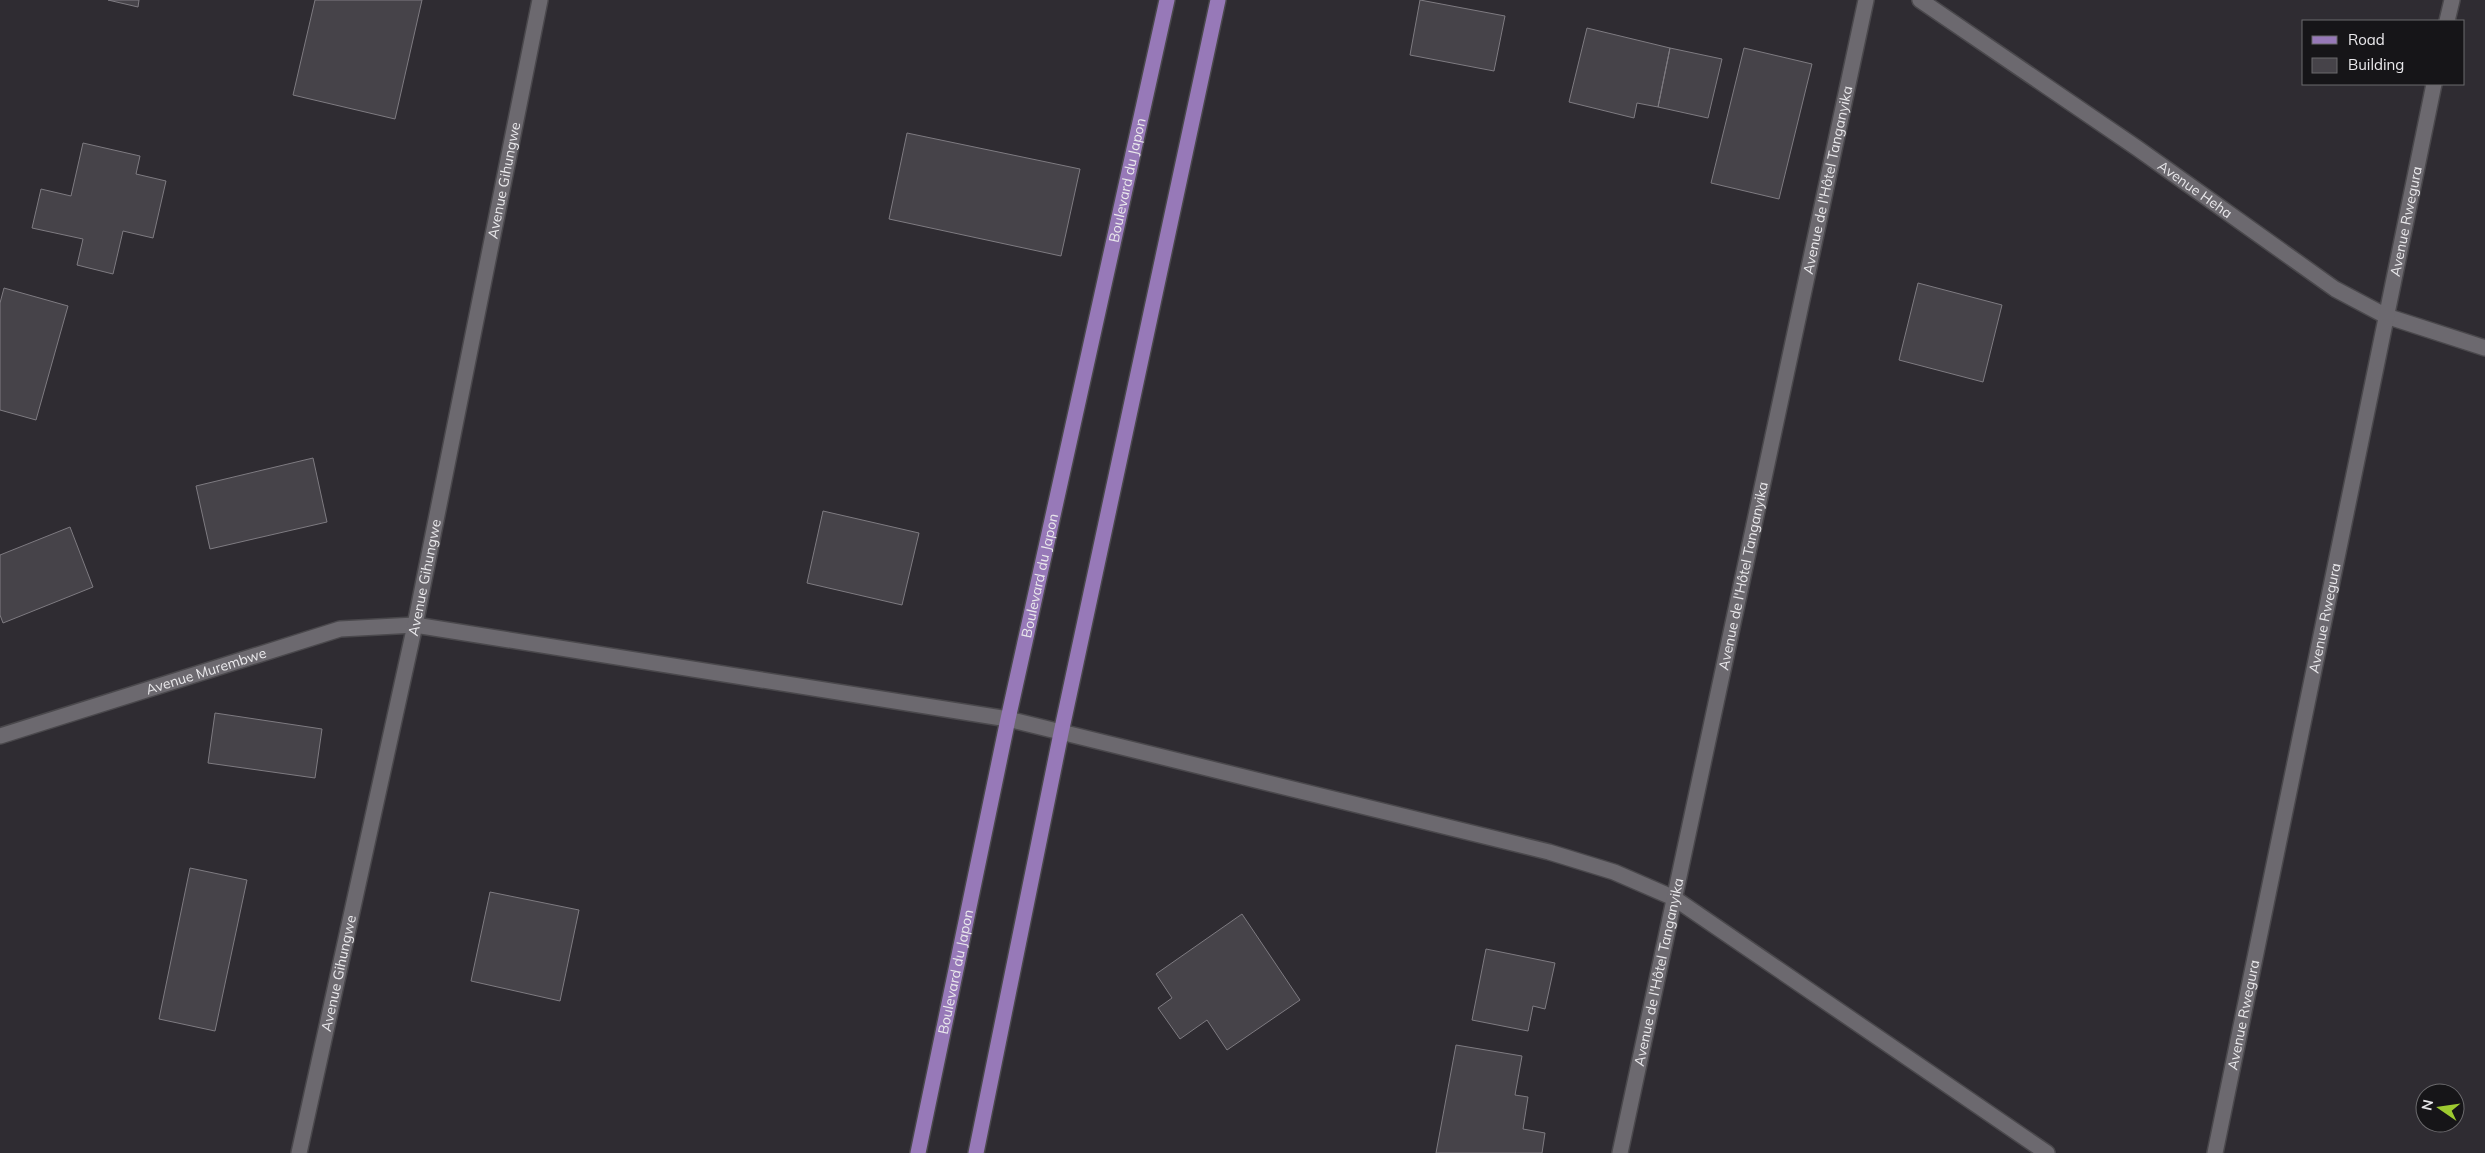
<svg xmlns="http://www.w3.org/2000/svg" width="2485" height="1153" viewBox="0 0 2485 1153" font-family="Mulish,sans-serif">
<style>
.building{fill:#464349;stroke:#7e7b81}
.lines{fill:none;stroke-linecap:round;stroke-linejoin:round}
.minor-casing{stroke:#4a484c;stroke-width:18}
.major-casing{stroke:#4a484c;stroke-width:18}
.minor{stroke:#6c696f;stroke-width:15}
.major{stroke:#9779b8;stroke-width:15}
.labels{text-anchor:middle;stroke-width:5;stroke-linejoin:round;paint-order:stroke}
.street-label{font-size:14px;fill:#eae9ec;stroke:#161518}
</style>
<rect width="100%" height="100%" fill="#2f2c32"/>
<path class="building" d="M108,0H139L138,7Z
M315,0H422L395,119L293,95Z
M1420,0L1505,16L1494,71L1410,55Z
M1587,28L1670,48L1658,107L1637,103L1634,118L1569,102Z
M1670,48L1722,59L1708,118L1658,107Z
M1744,48L1812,64L1779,199L1711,183Z
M907,133L1080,169L1061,256L889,219Z
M83,143L140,156L136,174L166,181L153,238L123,231L113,274L77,265L83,239L32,228L41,189L71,196Z
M1918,283L2002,305L1983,382L1899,360Z
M4,288L68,306L36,420L0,410V303Z
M313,458L327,522L210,549L196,486Z
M823,511L919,533L902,605L807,583Z
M70,527L93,587L3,623L0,615V555Z
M215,713L322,729L315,778L208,763Z
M190,868L247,880L215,1031L159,1019Z
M490,892L579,910L560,1001L471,981Z
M1242,914L1300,1000L1227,1050L1207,1020L1180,1039L1158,1008L1172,998L1156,974Z
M1486,949L1555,963L1545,1009L1533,1006L1528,1031L1472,1020Z
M1456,1045L1522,1056L1515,1095L1528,1097L1523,1129L1545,1133L1542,1153H1436Z"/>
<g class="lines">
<defs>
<g id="minor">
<path id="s1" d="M1920,0L2137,148L2335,289L2386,316L2485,348"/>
<path d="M2447,21L2452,0"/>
<path id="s2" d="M0,736L340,629L415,625L1008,719L1549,852L1614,872L1674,898L2047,1153"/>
<path id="s3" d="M299,1153L415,625L540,0"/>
<path id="s4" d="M1620,1153L1866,0"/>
<path id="s5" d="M2215,1153L2434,84"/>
</g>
<g id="major">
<path id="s6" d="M918,1153L1008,719L1167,0"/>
<path d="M976,1153L1061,733L1218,0"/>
</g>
</defs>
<use href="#minor" class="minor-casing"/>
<use href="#major" class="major-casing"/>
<use href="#minor" class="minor"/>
<use href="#major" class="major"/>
</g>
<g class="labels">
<g class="street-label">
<text dy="5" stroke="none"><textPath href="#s3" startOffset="994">Avenue Gihungwe</textPath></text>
<text dy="5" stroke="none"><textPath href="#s6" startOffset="995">Boulevard du Japon</textPath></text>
<text dy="5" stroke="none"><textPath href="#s4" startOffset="995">Avenue de l'Hôtel Tanganyika</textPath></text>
<text dy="5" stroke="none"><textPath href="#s1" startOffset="334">Avenue Heha</textPath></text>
<text dy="5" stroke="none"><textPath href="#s5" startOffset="951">Avenue Rwegura</textPath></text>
<text dy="5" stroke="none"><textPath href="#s6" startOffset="590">Boulevard du Japon</textPath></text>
<text dy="5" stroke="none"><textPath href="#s4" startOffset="590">Avenue de l'Hôtel Tanganyika</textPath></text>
<text dy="5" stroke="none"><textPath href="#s3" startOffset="589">Avenue Gihungwe</textPath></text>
<text dy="5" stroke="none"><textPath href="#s5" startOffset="546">Avenue Rwegura</textPath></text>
<text dy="5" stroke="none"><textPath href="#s2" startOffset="216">Avenue Murembwe</textPath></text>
<text dy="5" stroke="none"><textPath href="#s6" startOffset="185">Boulevard du Japon</textPath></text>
<text dy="5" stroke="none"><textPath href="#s4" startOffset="185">Avenue de l'Hôtel Tanganyika</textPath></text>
<text dy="5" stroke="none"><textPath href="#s3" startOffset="184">Avenue Gihungwe</textPath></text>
<text dy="5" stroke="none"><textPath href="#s5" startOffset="141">Avenue Rwegura</textPath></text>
</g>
</g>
<rect x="2302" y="20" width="162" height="65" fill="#161518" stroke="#6b6a6d"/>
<rect x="2312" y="36" width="25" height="8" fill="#9779b8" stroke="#6b6a6d"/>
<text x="2348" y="45" font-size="15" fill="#eae9ec">Road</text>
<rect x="2312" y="58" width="25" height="15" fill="#464349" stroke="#6b6a6d"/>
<text x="2348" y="70" font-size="15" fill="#eae9ec">Building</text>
<g transform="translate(2440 1108) rotate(283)"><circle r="24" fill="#161518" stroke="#6b6a6d"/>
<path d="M0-4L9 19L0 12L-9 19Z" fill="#9dca30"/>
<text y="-8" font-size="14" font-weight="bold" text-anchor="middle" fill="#eae9ec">N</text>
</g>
</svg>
